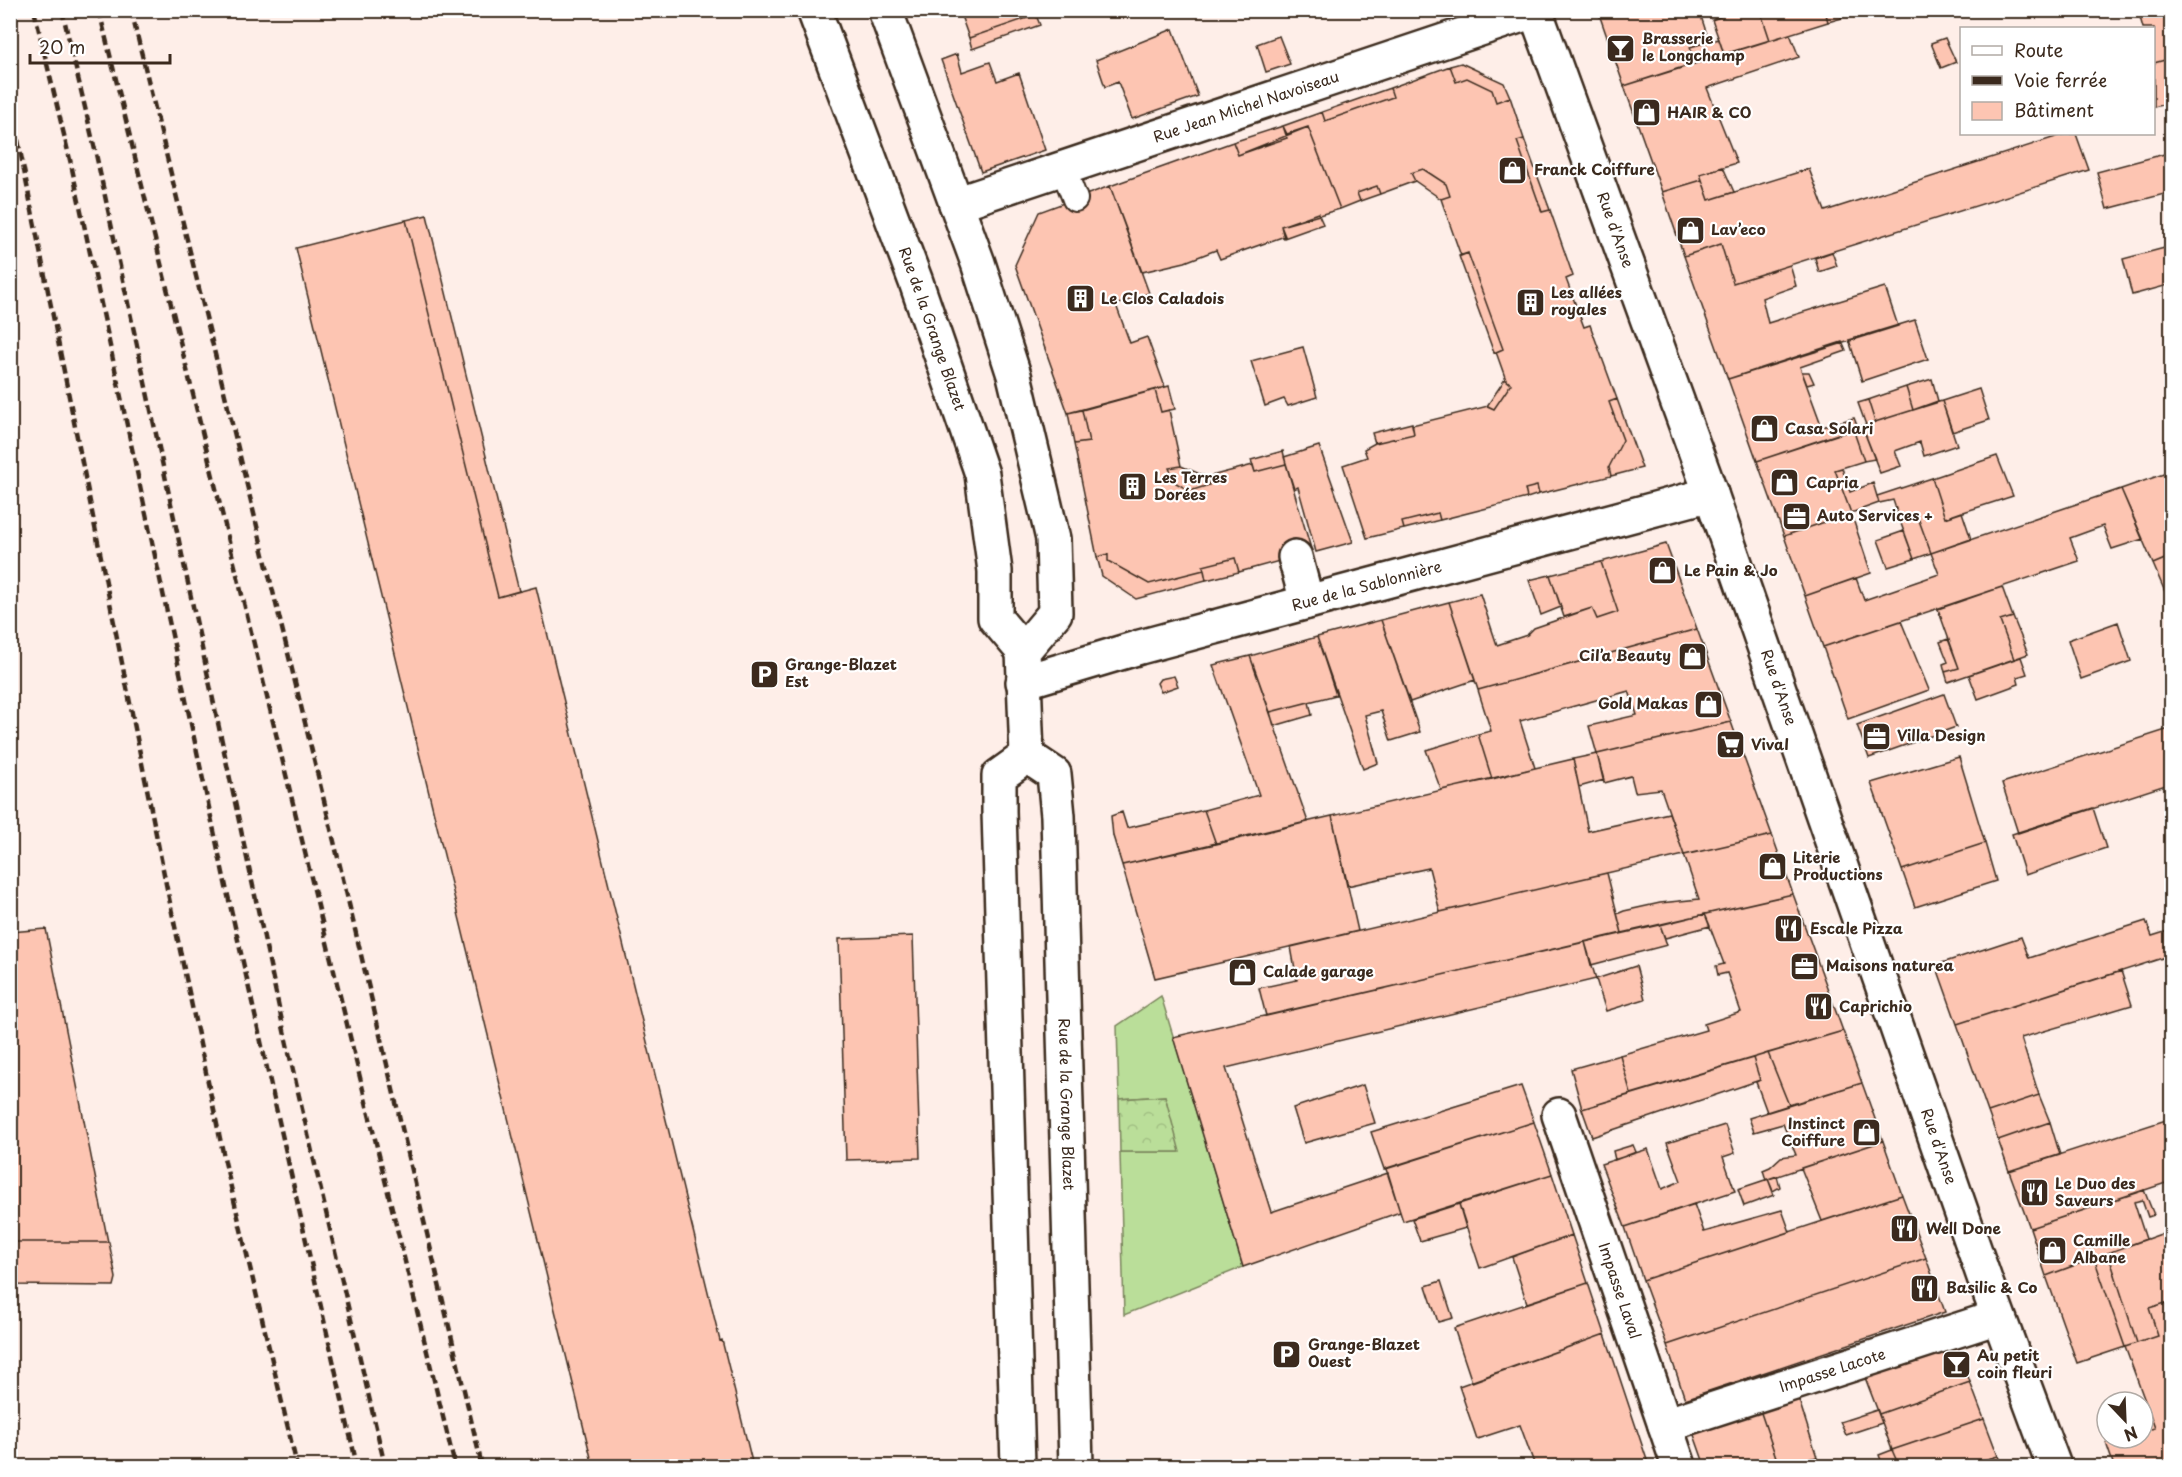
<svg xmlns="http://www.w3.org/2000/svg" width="2182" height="1477" viewBox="0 0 2182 1477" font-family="'Playpen Sans',sans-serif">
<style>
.grass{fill:#bade99;stroke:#7a845c;stroke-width:1.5}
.park{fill:url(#park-crowns);stroke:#7a845c;stroke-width:1.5}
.building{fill:#fdc5b2;stroke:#3b2a1e;stroke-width:1.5}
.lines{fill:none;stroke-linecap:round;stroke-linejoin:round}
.service-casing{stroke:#3b2a1e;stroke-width:28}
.minor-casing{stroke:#3b2a1e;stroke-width:38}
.secondary-casing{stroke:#3b2a1e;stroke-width:38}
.service{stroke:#fff;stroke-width:24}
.minor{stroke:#fff;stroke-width:33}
.secondary{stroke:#fff;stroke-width:33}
.rail{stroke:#3b2a1e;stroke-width:4.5;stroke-dasharray:9 4.5;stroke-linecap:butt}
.labels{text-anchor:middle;stroke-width:4.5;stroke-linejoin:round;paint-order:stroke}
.poi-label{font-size:15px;font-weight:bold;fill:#3b2a1e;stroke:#fff;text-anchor:start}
.street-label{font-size:15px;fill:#3b2a1e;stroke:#fff}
</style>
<defs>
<pattern id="park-crowns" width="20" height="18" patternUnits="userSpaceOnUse" patternTransform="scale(1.5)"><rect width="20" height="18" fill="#bade99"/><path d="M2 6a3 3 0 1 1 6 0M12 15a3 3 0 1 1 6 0" fill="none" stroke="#a1bf83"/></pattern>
</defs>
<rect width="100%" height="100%" fill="#feeee8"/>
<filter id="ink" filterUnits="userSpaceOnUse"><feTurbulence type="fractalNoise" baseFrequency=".0167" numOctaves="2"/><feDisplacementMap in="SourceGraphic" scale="12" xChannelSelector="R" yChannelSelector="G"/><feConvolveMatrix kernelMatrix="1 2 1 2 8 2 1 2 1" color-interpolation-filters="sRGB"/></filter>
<g filter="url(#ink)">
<path class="grass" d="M1161,996L1243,1267L1124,1315L1120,1152H1179L1165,1096L1119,1099L1117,1026Z"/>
<path class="park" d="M1165,1096L1180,1152H1120L1119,1099Z"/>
<path class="building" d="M959,10H1034L1036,15L969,38Z
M1609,10H1699L1709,41L1690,47L1692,54L1683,57L1686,66L1624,86L1599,14Z
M1737,10H1760L1770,40L1724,54L1712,20Z
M1760,10H1825L1828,22L1770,40Z
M1825,10H1840L1842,18L1828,22Z
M2138,10H2172V58L2154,63V28H2143Z
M1036,15L1040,25L972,49L969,38Z
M1173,29L1198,96L1132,119L1118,82L1105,87L1096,60Z
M1790,34L1799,57L1707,88L1737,163L1700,174L1702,180L1662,192L1624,86Z
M1279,36L1290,64L1266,72L1257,44Z
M1945,38L1956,62L1941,68L1931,43Z
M1719,39L1724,54L1686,66L1683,57L1692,54L1690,47Z
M957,54L962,72L990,62L997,81L1019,73L1045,150L981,172L941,60Z
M2172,58V102L2154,107V63Z
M1461,63L1504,83L1510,97L1496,102L1492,90L1467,78L1456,82L1450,66Z
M1450,66L1456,82L1467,78L1492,90L1496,102L1510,97L1524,139L1517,141L1542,212L1550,210L1573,276L1566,279L1584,327L1590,325L1617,399L1609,402L1623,440L1609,467L1611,476L1539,494L1537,486L1525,489L1527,498L1440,520L1438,513L1402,522L1404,529L1367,538L1343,465L1367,457L1364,449L1375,443L1414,434L1412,425L1488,406L1494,409L1511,384L1506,380L1496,352L1503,349L1468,253L1461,256L1441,199L1450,196L1446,184L1423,169L1411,173L1415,181L1380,194L1377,186L1357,193L1360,201L1340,209L1308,127L1287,134L1283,126L1322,112L1325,121L1393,97L1390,88Z
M1390,88L1393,97L1325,121L1322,112Z
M1283,126L1287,138L1238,155L1233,142Z
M1308,127L1340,209L1281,226L1285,236L1220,259L1216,250L1185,262L1142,272L1110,186L1233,142L1238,155Z
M2065,134H2076L2089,170L1733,283L1721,244L1684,256L1662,192L1702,180L1709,200L1809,169L1825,211Z
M1524,139L1550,210L1542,212L1517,141Z
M2172,152V192L2107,209L2097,172Z
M1723,167L1734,192L1709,200L1700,174Z
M1423,169L1446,184L1450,196L1441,199L1415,181L1411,173Z
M1110,186L1149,293L1116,305L1130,343L1147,337L1165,387L1068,413L1015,265L1039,212Z
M1377,186L1380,194L1360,201L1357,193Z
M1318,213L1323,224L1284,238L1281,226Z
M427,215L519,591L498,597L406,220Z
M406,220L498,597L536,587L720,1341L722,1340L753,1466H593L296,248Z
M1721,244L1733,283L1790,265L1796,286L1762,298L1768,323L1885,287L1898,326L1728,379L1684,256Z
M2172,246V284L2132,295L2123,259Z
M1832,252L1837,266L1819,272L1815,258Z
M1468,253L1503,349L1494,353L1459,256Z
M1915,320L1928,359L1862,381L1849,340Z
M1842,342L1846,351L1800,367L1822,427L1854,418L1858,428L1757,461L1728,379Z
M1303,347L1317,397L1288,406L1284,399L1265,406L1251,361Z
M1802,372H1809L1814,383L1807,385Z
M1505,379L1511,384L1494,409L1487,406Z
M1932,379L1938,401L1913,410L1906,387Z
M1169,386L1175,409L1161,412L1155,390Z
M1906,387L1913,410L1875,422L1868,400Z
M1979,389L1989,420L1952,432L1942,401Z
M1155,390L1161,412L1169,410L1181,466L1169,468L1176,483L1190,491L1209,485L1207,477L1253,465L1255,472L1286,464L1312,552L1239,572L1235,558L1203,566L1204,570L1149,584L1108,561V554L1097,557L1074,444L1089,442L1082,410Z
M1617,399L1642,468L1611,476L1609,467L1623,440L1609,402Z
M1868,400L1875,422L1866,425L1858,403Z
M1942,401L1957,445L1924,456L1920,442L1895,451L1901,466L1880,473L1862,426Z
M1082,410L1089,442L1074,444L1068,413Z
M1412,423L1414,434L1375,443L1372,433Z
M1862,426L1875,459L1864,461L1853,429Z
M1853,429L1864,461L1835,470L1851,513L1784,536L1757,461Z
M1319,446L1353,542L1316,552L1298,487L1294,489L1284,457Z
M1283,451L1286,464L1255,472L1251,460Z
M1997,456L2013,496L1945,518L1932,478Z
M1181,466L1207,477L1209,485L1190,491L1176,483L1169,468Z
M1842,468L1850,492L1873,483L1879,503L1851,513L1835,470Z
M2172,471V556L2153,564L2121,489Z
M1932,478L1945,518L1962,512L1971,539L1931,553L1917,515L1900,521L1893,500L1879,503L1877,496Z
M1537,486L1539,494L1527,498L1525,489Z
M2121,489L2143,539L2112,549L2103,526L2070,538L2079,561L1823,647L1805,596L1856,578L1864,600L1939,574L1931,553Z
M1438,513L1440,520L1404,529L1402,522Z
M1851,513L1871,573L1805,596L1784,536Z
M1917,515L1931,553L1914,559L1900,521Z
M1904,531L1914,559L1888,567L1878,540Z
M1666,544L1697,629L1478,690L1449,602L1480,594L1497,645L1527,635L1534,628L1592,608L1597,619L1618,612L1601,562Z
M1108,554V561L1149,584L1204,570L1206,580L1136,599L1102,576L1097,557Z
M2172,556V608L2153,564Z
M1235,558L1239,572L1206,580L1203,566Z
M1601,562L1618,612L1597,619L1592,608L1564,617L1550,575Z
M1550,575L1561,607L1541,615L1529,580Z
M2002,587L2013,617L2000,621L2014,659L1948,682L1945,672L1959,668L1938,609Z
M1449,602L1475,680L1410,702L1381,620Z
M2013,617L2028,654L2014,659L2000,621Z
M1381,620L1420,732L1391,741L1381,711L1365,715L1378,763L1363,769L1317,637Z
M1901,621L1929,690L1848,719L1823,647Z
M2118,622L2131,661L2081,679L2068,640Z
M1697,629L1731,722L1597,754L1589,726L1637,715L1629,691L1520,721L1535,768L1492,779L1478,734L1491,731L1478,690Z
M1317,637L1336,695L1270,712L1250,656Z
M1948,639L1959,668L1945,672L1943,664L1948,662L1940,642Z
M1250,656L1308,822L1216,844L1204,810L1259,795L1213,665Z
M2021,657L2027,674L2017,677L2019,684L1978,699L1969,675Z
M1174,676L1178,686L1161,692L1157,683L1160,679Z
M1944,694L1956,727L1869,758L1857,725Z
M1309,702L1312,715L1274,726L1270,712Z
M1731,722L1772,835L1684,855L1661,789L1635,792L1631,776L1604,783L1597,754Z
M2172,728V783L2018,833L2002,783Z
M1478,734L1492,779L1441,790L1426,750Z
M1597,754L1604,780L1579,787L1573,759Z
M1959,757L1985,843L1902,870L1871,783Z
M1573,759L1588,831L1669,813L1684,855L1440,912L1429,868L1347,886L1332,816Z
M2093,808L2106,848L2025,875L2012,834Z
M1204,810L1216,844L1122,865L1113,836L1111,816L1122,812L1127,828Z
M1332,816L1358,931L1155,978L1122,865Z
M1772,835L1793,894L1622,933L1617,914L1624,911L1660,903L1699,899L1684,855Z
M1985,843L1996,881L1915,907L1902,870Z
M1607,873L1622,933L1266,1016L1259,988L1297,980L1291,947Z
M1793,894L1843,1031L1631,1094L1620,1055L1706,1030L1704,1024L1741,1012L1727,973L1718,975L1716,966L1724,964L1705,914Z
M1705,914L1710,926L1665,938L1660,925Z
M2146,921L2152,936L2171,930L2172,955L1957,1024L1936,965L2021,937L2029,958Z
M1660,925L1667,945L1591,965L1585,942Z
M46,929L108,1242H10V932Z
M913,936L920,1158L846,1160L839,939Z
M1585,942L1596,979L1226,1068L1271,1212L1388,1173L1400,1212L1243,1267L1173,1037Z
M1636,966L1645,999L1606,1011L1596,979Z
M2121,971L2132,1005L2021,1038L2039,1095L1988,1112L1957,1024Z
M1843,1031L1862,1083L1789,1105L1768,1053Z
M1768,1053L1789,1105L1767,1112L1756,1082L1760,1080L1753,1058Z
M1620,1055L1631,1094L1582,1109L1571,1069Z
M1753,1058L1760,1080L1592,1137L1582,1109Z
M1862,1083L1883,1141L1766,1180L1763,1170L1770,1167L1781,1157L1796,1155L1783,1124L1754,1132L1749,1118Z
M1363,1085L1375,1123L1304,1143L1293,1108Z
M1521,1086L1534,1122L1384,1169L1371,1132Z
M2039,1095L2050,1122L1998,1140L1988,1112Z
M2172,1118V1181L2030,1228L2009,1171Z
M1534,1122L1552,1174L1403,1221L1386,1169Z
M2050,1122L2060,1155L2009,1171L1998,1140Z
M1725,1125L1735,1153L1723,1157L1735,1191L1625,1227L1601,1164L1648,1149L1662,1189L1681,1181L1667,1143Z
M1883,1141L1902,1195L1822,1221L1801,1168Z
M1633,1145L1636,1152L1615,1160L1613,1151Z
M1552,1174L1572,1235L1480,1268L1459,1204Z
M1777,1176L1780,1187L1773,1191L1768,1179Z
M1768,1179L1774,1195L1744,1206L1738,1189Z
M2144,1190L2154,1215L2148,1217L2142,1200L2134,1202L2146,1239L2046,1276L2030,1228Z
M1902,1195L1926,1258L1667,1345L1643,1280Z
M1459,1204L1466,1228L1420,1241L1412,1219Z
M1694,1204L1704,1232L1782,1210L1790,1232L1643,1280L1625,1227Z
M2161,1234L2172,1259V1301L2149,1308L2158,1336L2137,1343L2108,1253Z
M1572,1235L1588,1283L1527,1303L1512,1257Z
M10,1242H109L116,1278L114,1286L10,1285Z
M2108,1253L2137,1343L2125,1347L2094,1258Z
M1926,1258L1945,1312L1685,1399L1667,1345Z
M2094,1258L2125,1347L2077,1363L2046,1276Z
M1441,1281L1453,1318L1438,1322L1426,1286Z
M1588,1283L1605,1334L1472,1382L1454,1328Z
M2172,1301V1466H2114L2106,1443L2122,1438H2143V1431L2155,1428L2125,1347L2158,1336L2149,1308Z
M1605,1334L1649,1466H1535L1520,1425L1477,1439L1459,1386Z
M1957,1345L1970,1382L1879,1414L1864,1375Z
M1970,1382L1984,1419L1892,1450L1879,1414Z
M1798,1397L1817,1457L1779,1466L1760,1410Z
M1760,1410L1779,1466H1705L1693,1432Z
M1877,1410L1882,1423L1846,1435L1840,1422Z
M2149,1413L2155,1428L2143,1431V1415Z
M1984,1419L1998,1456L1964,1466H1899L1892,1450Z
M1892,1450L1899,1466H1883L1879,1455Z
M1998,1456L2002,1466H1964Z
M1817,1457L1820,1466H1786Z"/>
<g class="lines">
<defs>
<path id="service" d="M1063,168L1075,199"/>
<g id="minor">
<path id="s1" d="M814,10L916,282L982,474L995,571V618L1023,651"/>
<path d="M885,10L978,263L1014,375L1053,539L1055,613L1023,651L1027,756"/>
<path id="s2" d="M956,204L1537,10"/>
<path d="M1295,557L1307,602"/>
<path id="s3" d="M1023,682L1140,647L1711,494"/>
<path id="s4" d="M1027,756L1054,774L1058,816L1076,1466"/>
<path id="s5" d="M1559,1115L1679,1466"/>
<path id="s6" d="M1665,1425L1998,1317"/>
<path d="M1018,1466L999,811V776L1027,756"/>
</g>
<g id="secondary">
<path id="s7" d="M1535,10L1711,494L1985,1280L2054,1466"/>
</g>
</defs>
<use href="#service" class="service-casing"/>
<use href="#minor" class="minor-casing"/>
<use href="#secondary" class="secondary-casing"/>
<use href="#service" class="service"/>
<use href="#minor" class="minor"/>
<use href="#secondary" class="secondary"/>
<path class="rail" d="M34,10L71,164L226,887L357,1466
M62,10L96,154L286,1040L385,1466
M99,10L455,1466
M131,10L340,866L482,1466
M10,100L166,884L225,1162L297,1466"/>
</g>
</g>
<defs>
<symbol id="bar-square" viewBox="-11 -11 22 22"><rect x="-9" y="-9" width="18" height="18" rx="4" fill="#3b2a1e" stroke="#fff"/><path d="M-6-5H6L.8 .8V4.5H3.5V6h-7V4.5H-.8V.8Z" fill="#fff"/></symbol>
<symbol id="shop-square" viewBox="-11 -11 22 22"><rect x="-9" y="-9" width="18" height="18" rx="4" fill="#3b2a1e" stroke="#fff"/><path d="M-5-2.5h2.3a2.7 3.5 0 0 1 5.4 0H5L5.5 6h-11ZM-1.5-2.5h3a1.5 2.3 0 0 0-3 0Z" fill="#fff"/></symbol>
<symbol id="building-square" viewBox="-11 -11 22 22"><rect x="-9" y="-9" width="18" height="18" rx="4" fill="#3b2a1e" stroke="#fff"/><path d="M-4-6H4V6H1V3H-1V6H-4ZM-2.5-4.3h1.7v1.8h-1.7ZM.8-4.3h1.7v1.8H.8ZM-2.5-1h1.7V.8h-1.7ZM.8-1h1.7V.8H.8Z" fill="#fff"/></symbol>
<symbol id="office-square" viewBox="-11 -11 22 22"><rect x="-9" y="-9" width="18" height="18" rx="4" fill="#3b2a1e" stroke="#fff"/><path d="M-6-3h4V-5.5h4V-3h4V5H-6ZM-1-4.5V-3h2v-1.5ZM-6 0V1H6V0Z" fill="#fff"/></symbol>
<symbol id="parking-square" viewBox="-11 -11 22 22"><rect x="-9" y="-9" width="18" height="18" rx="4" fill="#3b2a1e" stroke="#fff"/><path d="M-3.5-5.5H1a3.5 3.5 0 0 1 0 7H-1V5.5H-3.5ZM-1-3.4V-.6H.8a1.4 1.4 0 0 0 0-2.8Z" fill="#fff"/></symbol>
<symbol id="supermarket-square" viewBox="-11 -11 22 22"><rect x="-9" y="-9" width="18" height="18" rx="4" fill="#3b2a1e" stroke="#fff"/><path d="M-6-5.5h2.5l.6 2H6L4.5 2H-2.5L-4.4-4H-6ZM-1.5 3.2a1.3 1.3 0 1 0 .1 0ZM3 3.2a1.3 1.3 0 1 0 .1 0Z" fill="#fff"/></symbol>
<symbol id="restaurant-square" viewBox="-11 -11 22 22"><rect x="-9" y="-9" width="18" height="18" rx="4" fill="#3b2a1e" stroke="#fff"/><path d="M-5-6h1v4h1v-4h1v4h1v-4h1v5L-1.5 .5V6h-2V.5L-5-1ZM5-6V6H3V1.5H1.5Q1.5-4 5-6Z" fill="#fff"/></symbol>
</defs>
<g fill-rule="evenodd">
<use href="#bar-square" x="1604" y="32" width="33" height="33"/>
<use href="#shop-square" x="1630" y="96" width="33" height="33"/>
<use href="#shop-square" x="1496" y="154" width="33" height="33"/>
<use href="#shop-square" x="1674" y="214" width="33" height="33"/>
<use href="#building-square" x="1064" y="282" width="33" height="33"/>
<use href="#building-square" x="1514" y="286" width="33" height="33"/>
<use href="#shop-square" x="1748" y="412" width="33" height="33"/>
<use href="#shop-square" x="1768" y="466" width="33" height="33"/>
<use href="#building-square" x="1116" y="470" width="33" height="33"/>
<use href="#office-square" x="1780" y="500" width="33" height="33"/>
<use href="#shop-square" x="1646" y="554" width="33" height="33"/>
<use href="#shop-square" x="1676" y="640" width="33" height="33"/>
<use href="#parking-square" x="748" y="658" width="33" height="33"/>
<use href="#shop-square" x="1692" y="688" width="33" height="33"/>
<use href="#office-square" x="1860" y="720" width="33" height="33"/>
<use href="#supermarket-square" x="1714" y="728" width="33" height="33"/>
<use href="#shop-square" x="1756" y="850" width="33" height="33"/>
<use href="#restaurant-square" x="1772" y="912" width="33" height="33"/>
<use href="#office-square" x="1788" y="950" width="33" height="33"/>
<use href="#shop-square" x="1226" y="956" width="33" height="33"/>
<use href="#restaurant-square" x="1802" y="990" width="33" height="33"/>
<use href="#shop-square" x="1850" y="1116" width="33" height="33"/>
<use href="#restaurant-square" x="2018" y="1176" width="33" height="33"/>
<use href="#restaurant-square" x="1888" y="1212" width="33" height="33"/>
<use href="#shop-square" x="2036" y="1234" width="33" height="33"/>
<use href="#restaurant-square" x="1908" y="1272" width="33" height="33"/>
<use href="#parking-square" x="1270" y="1338" width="33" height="33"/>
<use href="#bar-square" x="1940" y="1348" width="33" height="33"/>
</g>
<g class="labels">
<g class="poi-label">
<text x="1642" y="44">Brasserie<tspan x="1642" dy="17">le Longchamp</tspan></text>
<text x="1667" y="118">HAIR &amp; CO</text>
<text x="1534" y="175">Franck Coiffure</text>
<text x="1711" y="235">Lav’eco</text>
<text x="1551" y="298">Les allées<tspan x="1551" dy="17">royales</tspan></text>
<text x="1101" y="304">Le Clos Caladois</text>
<text x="1785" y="434">Casa Solari</text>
<text x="1154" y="483">Les Terres<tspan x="1154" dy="17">Dorées</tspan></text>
<text x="1806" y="488">Capria</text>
<text x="1817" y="521">Auto Services +</text>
<text x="1684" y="576">Le Pain &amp; Jo</text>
<text x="1671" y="661" text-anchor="end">Cil’a Beauty</text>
<text x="785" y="670">Grange-Blazet<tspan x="785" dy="17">Est</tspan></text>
<text x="1688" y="709" text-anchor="end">Gold Makas</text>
<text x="1897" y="741">Villa Design</text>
<text x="1751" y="750">Vival</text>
<text x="1793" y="863">Literie<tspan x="1793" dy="17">Productions</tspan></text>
<text x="1810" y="934">Escale Pizza</text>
<text x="1826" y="971">Maisons naturea</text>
<text x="1263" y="977">Calade garage</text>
<text x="1839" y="1012">Caprichio</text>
<text x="1845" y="1129" text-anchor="end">Instinct<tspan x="1845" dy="17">Coiffure</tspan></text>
<text x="2055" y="1189">Le Duo des<tspan x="2055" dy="17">Saveurs</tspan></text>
<text x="1926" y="1234">Well Done</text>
<text x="2073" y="1246">Camille<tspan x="2073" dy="17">Albane</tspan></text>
<text x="1946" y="1293">Basilic &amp; Co</text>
<text x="1308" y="1350">Grange-Blazet<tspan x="1308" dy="17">Ouest</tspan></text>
<text x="1977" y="1361">Au petit<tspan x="1977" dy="17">coin fleuri</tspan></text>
</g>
<g class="street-label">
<text dy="5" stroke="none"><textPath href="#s2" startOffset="306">Rue Jean Michel Navoiseau</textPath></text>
<text dy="5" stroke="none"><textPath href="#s7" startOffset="234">Rue d'Anse</textPath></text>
<text dy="5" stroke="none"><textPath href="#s1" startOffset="340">Rue de la Grange Blazet</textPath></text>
<text dy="5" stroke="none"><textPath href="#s3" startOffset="357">Rue de la Sablonnière</textPath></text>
<text dy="5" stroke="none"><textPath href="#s7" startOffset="720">Rue d'Anse</textPath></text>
<text dy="5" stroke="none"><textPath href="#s4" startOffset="363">Rue de la Grange Blazet</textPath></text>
<text dy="5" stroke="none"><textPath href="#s7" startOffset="1206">Rue d'Anse</textPath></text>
<text dy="5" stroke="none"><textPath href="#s5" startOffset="186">Impasse Laval</textPath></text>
<text dy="5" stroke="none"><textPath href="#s6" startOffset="176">Impasse Lacote</textPath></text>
</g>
</g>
<rect width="2182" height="1477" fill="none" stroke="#fff" stroke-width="36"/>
<rect x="18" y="18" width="2146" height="1441" fill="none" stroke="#3b2a1e" stroke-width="2" filter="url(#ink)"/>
<rect x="1960" y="27" width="195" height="108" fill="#ffffff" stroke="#b1aaa5" stroke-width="1.5"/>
<rect x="1972" y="46" width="30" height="9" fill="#ffffff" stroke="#b1aaa5" stroke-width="1.5"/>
<text x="2014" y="57" font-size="18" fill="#3b2a1e">Route</text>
<rect x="1972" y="76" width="30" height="9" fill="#3b2a1e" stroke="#b1aaa5" stroke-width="1.5"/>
<text x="2014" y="87" font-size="18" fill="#3b2a1e">Voie ferrée</text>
<rect x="1972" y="102" width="30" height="18" fill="#fdc5b2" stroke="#b1aaa5" stroke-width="1.5"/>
<text x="2014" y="117" font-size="18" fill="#3b2a1e">Bâtiment</text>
<g transform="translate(2125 1420) rotate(157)"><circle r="28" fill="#ffffff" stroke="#b1aaa5" stroke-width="1.5"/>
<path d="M0-4.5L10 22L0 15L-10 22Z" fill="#3b2a1e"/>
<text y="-9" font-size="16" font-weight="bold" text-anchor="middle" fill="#3b2a1e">N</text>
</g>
<path d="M30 54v9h140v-9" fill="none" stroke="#3b2a1e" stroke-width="3"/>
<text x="39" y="54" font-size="18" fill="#3b2a1e" stroke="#ffffff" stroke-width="4.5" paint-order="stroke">20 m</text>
</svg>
